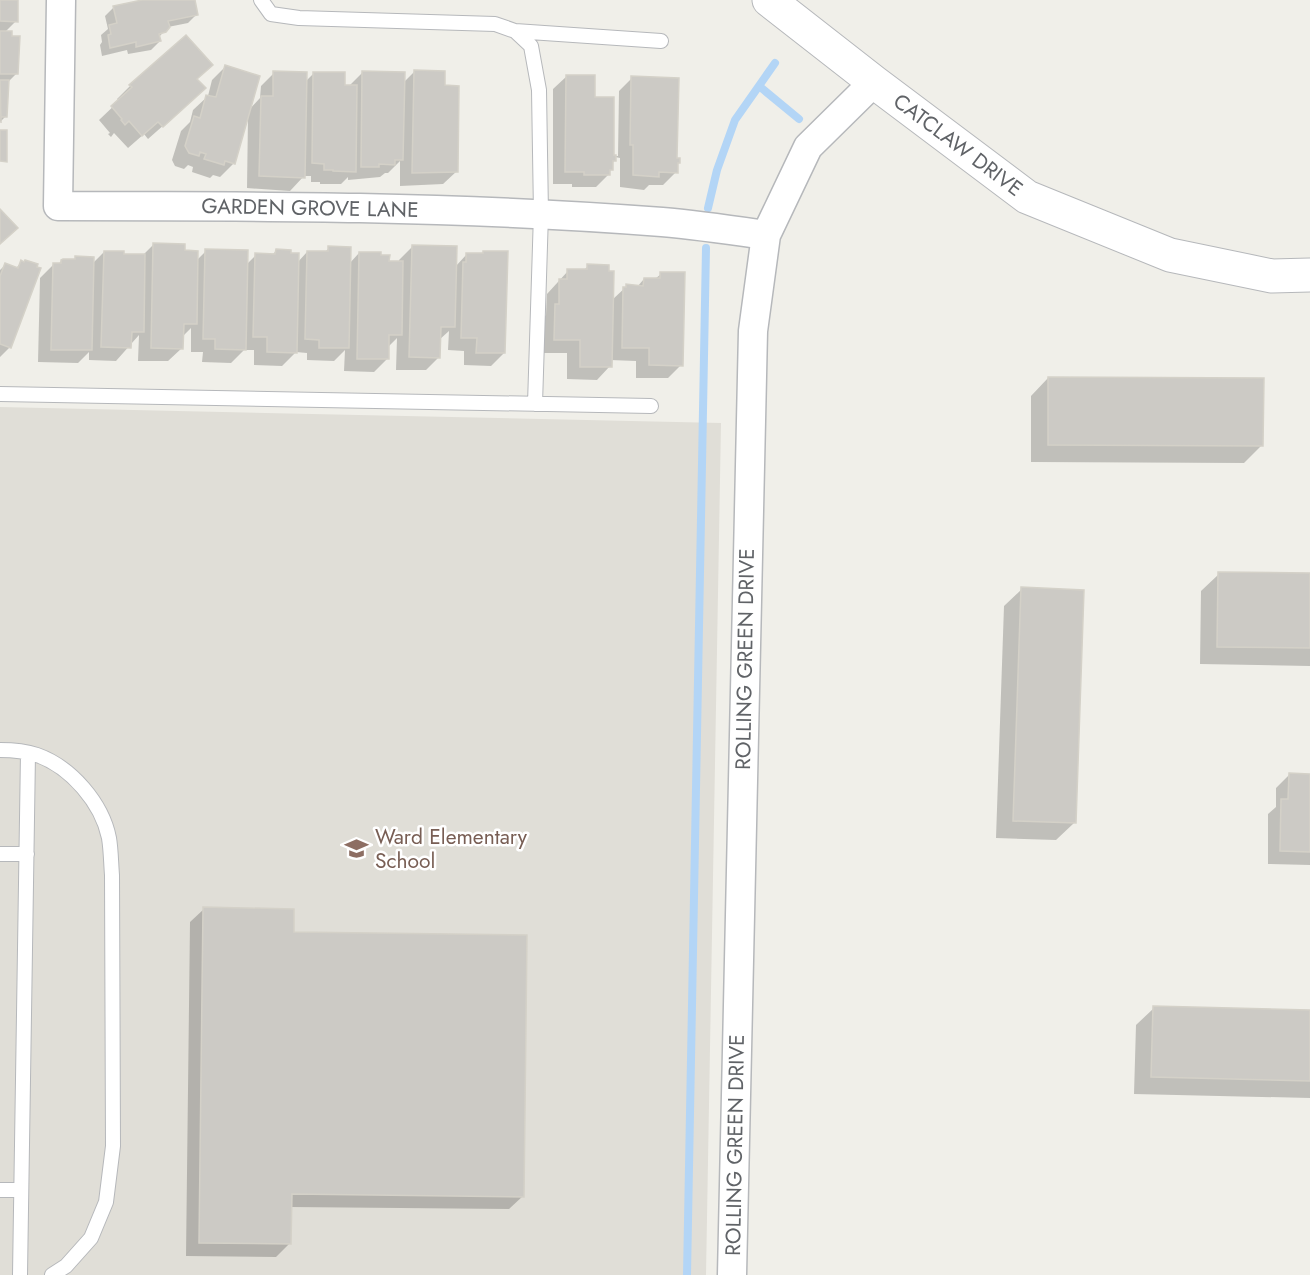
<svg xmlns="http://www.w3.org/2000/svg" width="1310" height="1275" viewBox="0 0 1310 1275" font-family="Jost,sans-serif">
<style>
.education{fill:#e0ded7}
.shadow{fill:#0003}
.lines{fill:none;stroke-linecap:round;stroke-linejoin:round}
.stream{stroke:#b3d5f6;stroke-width:8}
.building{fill:#cccac5;stroke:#d4d1c8;stroke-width:1.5}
.service-casing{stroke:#b6b8bb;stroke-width:16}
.minor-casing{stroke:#b6b8bb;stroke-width:31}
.tertiary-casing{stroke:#b6b8bb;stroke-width:35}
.service{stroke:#fff;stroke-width:14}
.minor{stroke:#fff;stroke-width:28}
.tertiary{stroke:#fff;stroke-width:33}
.labels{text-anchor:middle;stroke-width:5;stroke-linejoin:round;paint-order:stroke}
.street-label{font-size:21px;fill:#606367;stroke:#fff}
.education-label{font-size:21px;fill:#785e54;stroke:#fff;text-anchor:start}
</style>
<rect width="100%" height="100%" fill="#f0efe9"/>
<path class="education" d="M0,407L721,423L706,1275H0Z"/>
<path class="shadow" d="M0,0H17L16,21L4,33L17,73L8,82L6,116L0,122Z
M149,0H193L196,15L188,23L168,27L159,37L160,41L151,50L128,54L127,50L102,56L100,45L102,42L101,35L108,29L105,16L114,7Z
M225,67L249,110L260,98L261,86L274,73L305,82L314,73L343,86H349L363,72L403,83L414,72L444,87L457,171L443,184L400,186V161L388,173H385L380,177L348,180V177L341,184H320V182H311V176H304L290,191L247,188L248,117L234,163L220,177L213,175L210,178L192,172L193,167L188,165L184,169L175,166L172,160L181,131L190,122L193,110L208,96L212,80Z
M567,76L593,98L612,156H618L619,91L632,78L679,163L676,165V172L663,185H649L644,190L620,187V158L615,157L609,174L596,187H572V184H553V89Z
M196,80L191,101L148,139L144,134L128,148L114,133L111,137L108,134L110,133L99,120L119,101L117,99L130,86Z
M154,244L183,252L197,260L206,251L246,265L256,255H272L276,251L297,263L307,252L324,253L329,248L349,264L359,253L388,263H399V260L412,247L455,267L467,254L504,353L491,366L464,365V351L448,350L449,331L439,340V357L426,370H396L397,338L387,348V359L374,372L344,371L345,350L334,361L307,360V353L296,352L282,366L254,365V350H244L231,363L202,362L203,352H191V328L182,337V348L168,361H138L139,335L116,361L89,360V352L78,363L38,362L40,278L53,265H58L61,261L73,260L76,258L93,263L104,252L122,256H142Z
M22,262L10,347L0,357V270L5,265L15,269Z
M588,266L612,300L627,286L637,287L644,279H655L661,274L681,365L668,378H636V361L610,360V366L597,380L567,379V353H542L543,319L546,315L547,294L568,271H583Z
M1048,378L1262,445L1244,463L1031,462V396Z
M1219,574L1310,575V666L1200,664L1201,591Z
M1022,589L1074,823L1056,840L996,838L1004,606Z
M1289,775H1310V865L1268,864V814L1276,807V788Z
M204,909L293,934L523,1196L509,1209L290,1207V1243L276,1257L186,1256L190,922Z
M1154,1008L1310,1012V1098L1134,1094L1136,1025Z"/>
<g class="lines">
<path class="stream" d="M759,86L799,119
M708,208L717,170L735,120L775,63
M687,1275L706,248"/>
</g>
<path class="building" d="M0,0H18V22L0,21Z
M142,0H195L198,15L168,21L170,27L166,32L159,34L161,41L136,47V42L110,48L108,35L111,34L109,25L117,23L113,6Z
M0,31H12V36H20L18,74H0Z
M186,35L213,65L197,79L206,88L163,127L158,122L142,136L129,121L125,125L121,120L122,119L111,106L132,87L129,85Z
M225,65L260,76L235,164L225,161L224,165L204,159L206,154L200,152L199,156L189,153L185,146L194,116L200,118L206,95L216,97Z
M414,70L445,71V85L459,86L458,172L412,173Z
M273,71L307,72L305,178L259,176L261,96H273Z
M362,71L405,72L403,160H395V165L379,164V167H361Z
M313,72H345V85H357L356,172L333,171V170H324V164L312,163Z
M566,75H595V97H614V155H616V161H613V170H610V175H584V172H565Z
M631,76L679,78L677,158H680V163H678V173L659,172V177L633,175V145H630Z
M0,80H9L7,117H1V123Z
M0,130H7V162L0,161Z
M0,209L18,228L0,244Z
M153,243L185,244V250L198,251L197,324H184L183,349L151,348Z
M412,245L457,246L455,327H441L440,358L409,357Z
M328,246L351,247L349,348H319V340L305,339L307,251H328Z
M205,249L248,250L246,350L215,349V339H203Z
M276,249L291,250V253H299L297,353L267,352V337H253L255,253L275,254Z
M104,251H124V254H145L144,332H132L131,348L101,347Z
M483,251H508L505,353H476L477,338H461L463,262H466V253H483Z
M359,252H381V255H390L389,261H403L402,335H389V359H357Z
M75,256L94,257L92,350H51L53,263H61V260L63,259H75Z
M21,260L24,262L25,260L38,264L37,267L41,268L11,348L0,344V276L5,263L18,268Z
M587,264L609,265V271H614L612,367H580V340H554L555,304H559V279H567V269H587Z
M660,272H685L683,366L649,365V348H622L623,287H626V284L643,286L644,278H660Z
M1048,377L1264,378L1263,446L1048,445Z
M1218,572L1310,573V648L1217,647Z
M1021,587L1084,590L1076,823L1013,821Z
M1289,773L1310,774V852L1280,851L1281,799H1288Z
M203,907L294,909V932L527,935L524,1197L292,1194L291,1244L199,1243Z
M1153,1006L1310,1010V1081L1151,1077Z"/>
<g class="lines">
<defs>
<path id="service" d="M261,0L271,14L299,18L495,24L515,31L531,46L539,90L541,214L535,404
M515,31L661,41
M0,394L651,406
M0,750C13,750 25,751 37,755C71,767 102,803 109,838C111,850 111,863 112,875L113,1146L106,1202L91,1238L66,1266L52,1275
M0,854H27
M0,1190H21
M20,1275L28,753"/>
<path id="minor" d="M61,0L58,206C259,206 461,206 662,222C697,225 731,230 766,235
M732,1275L753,331L766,235L808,147L874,82"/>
<path id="tertiary" d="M769,0L874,82L1027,197L1170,255L1272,276L1310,275"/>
</defs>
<use href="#service" class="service-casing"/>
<use href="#minor" class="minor-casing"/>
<use href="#tertiary" class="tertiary-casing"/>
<use href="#service" class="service"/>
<use href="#minor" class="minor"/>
<use href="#tertiary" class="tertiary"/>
</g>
<defs>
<symbol id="school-bare" viewBox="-9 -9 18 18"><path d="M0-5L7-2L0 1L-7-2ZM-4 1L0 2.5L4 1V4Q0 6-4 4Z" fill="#8d6e63" stroke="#fff" stroke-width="2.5" paint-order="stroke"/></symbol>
</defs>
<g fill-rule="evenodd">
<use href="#school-bare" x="340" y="832" width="33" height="33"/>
</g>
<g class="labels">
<g class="street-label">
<text transform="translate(958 145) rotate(37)" y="7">CATCLAW DRIVE</text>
<text transform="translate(310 208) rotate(1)" y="7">GARDEN GROVE LANE</text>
<text transform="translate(745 659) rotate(-89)" y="7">ROLLING GREEN DRIVE</text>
<text transform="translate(735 1145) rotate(-89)" y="7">ROLLING GREEN DRIVE</text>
</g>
<g class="education-label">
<text x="375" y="844">Ward Elementary<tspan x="375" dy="24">School</tspan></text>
</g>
</g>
</svg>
